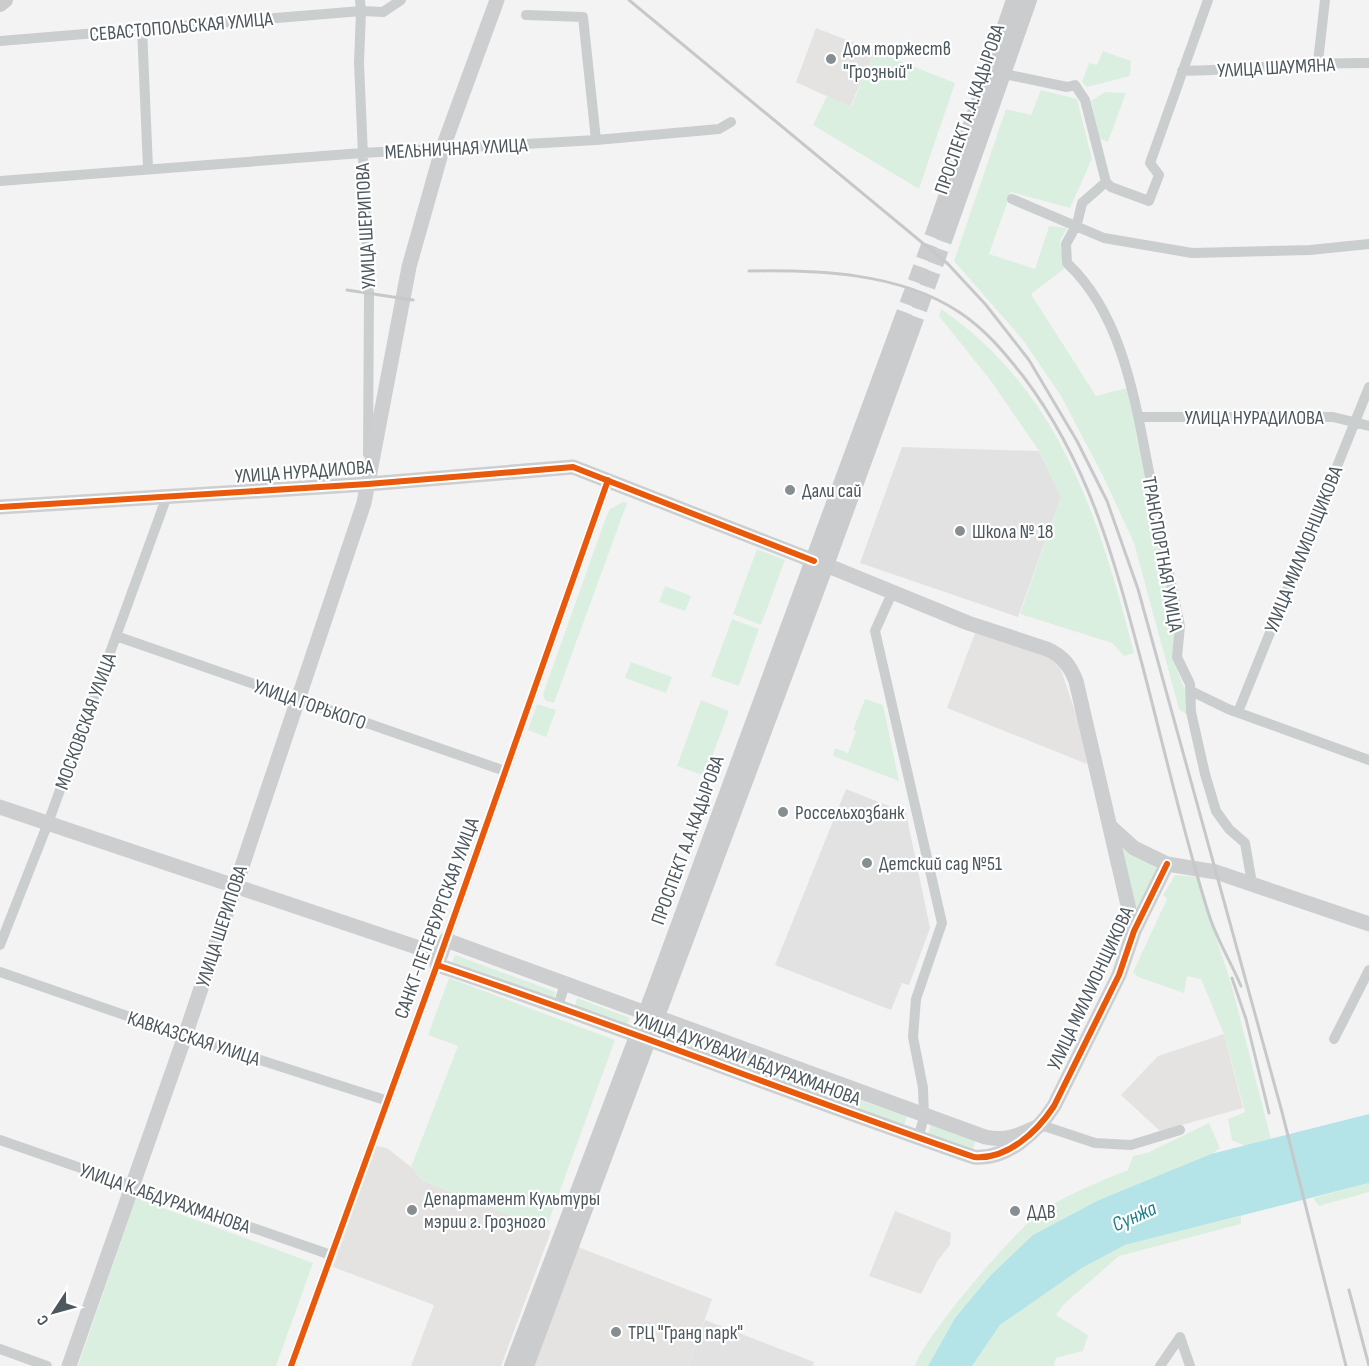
<svg xmlns="http://www.w3.org/2000/svg" width="1369" height="1366" viewBox="0 0 1369 1366" font-family="'Sofia Sans Condensed',sans-serif">
<style>
.commercial{fill:#e4e3e1}
.education{fill:#e2e2e3}
.green{fill:#dbefe1}
.water{fill:#b4e3e8}
.lines{fill:none;stroke-linecap:round;stroke-linejoin:round}
.primary-tunnel{stroke:#caccce;stroke-width:16;stroke-dasharray:16 8;stroke-linecap:butt}
.street{stroke:#cbcecf;stroke-width:10}
.secondary{stroke:#ccced0;stroke-width:15}
.primary{stroke:#caccce;stroke-width:16}
.rail{stroke:#c7c8ca;stroke-width:3}
.cycleway-casing{stroke:#fff;stroke-width:10}
.cycleway{stroke:#e8590c;stroke-width:6}
.poi-dot{fill:#878e92;stroke:#fff;stroke-width:2}
.labels{text-anchor:middle;stroke-width:4.5;stroke-linejoin:round;paint-order:stroke}
.street-label{font-size:20px;fill:#4c575e;stroke:#fff}
.poi-label{font-size:20px;fill:#4c575e;stroke:#fff;text-anchor:start}
.water-label{font-size:21px;font-style:italic;fill:#1a7f8b;stroke:#fff}
</style>
<rect width="100%" height="100%" fill="#f4f3f3"/>
<path class="commercial" d="M816,28L875,51L850,107L796,82Z
M975,633L1049,656L1060,667L1082,732L1087,764L947,708Z
M1224,1034L1243,1108L1160,1131L1121,1095L1158,1056Z
M376,1146L387,1148L411,1167L423,1181L551,1231L501,1366H411L434,1305L333,1267Z
M895,1211L951,1233L950,1245L938,1260L921,1294L869,1276Z
M578,1247L712,1299L688,1366H532Z"/>
<path class="education" d="M902,447L1039,451L1061,497L1018,617L860,563Z
M846,789L906,813L930,928L909,985L902,983L891,1010L775,965Z
M705,1320L814,1362L813,1366H688Z"/>
<path class="green" d="M875,51L955,83L919,189L813,125L827,96L851,107Z
M1103,51L1131,61L1130,76L1087,87L1082,82L1089,63L1097,65Z
M1041,90L1077,99L1092,159L1070,208L1011,192L989,254L1035,269L1049,226L1067,228L1060,241L1064,269L1031,294L1096,396L1127,388L1175,626L1173,659L1186,693L1187,715L1179,709L1134,543L1103,476L1061,396L1023,340L954,261L1006,109L1031,115Z
M1105,92L1126,93L1108,142L1100,139L1091,101Z
M941,309C1060,390 1100,520 1134,653L1124,656L1112,643L1020,614L1061,497L1039,451L991,381L939,316Z
M623,502L627,503L554,703L545,700L543,694L606,517L610,509Z
M757,549L785,560L761,625L733,614Z
M665,586L691,596L685,611L659,602Z
M732,619L759,629L739,686L711,676Z
M631,662L672,677L666,693L625,678Z
M865,699L883,705L899,781L833,756L835,748L848,753L856,731L853,730Z
M701,700L729,711L705,776L677,766Z
M537,704L556,710L546,737L528,730Z
M1116,847L1134,848L1167,864L1134,931Z
M1175,875L1196,877L1231,983L1271,1139L1245,1146L1232,1140L1228,1119L1245,1112L1224,1034L1201,979L1187,976L1184,993L1138,977L1133,972L1167,899L1163,895Z
M455,955L556,992L554,999L452,962Z
M449,978L615,1040L546,1229L423,1181L411,1167L458,1046L428,1035Z
M577,998L630,1018L627,1025L575,1006Z
M662,1028L755,1062L752,1072L658,1038Z
M766,1066L907,1116L904,1126L763,1075Z
M1209,1123L1220,1148L1212,1154L1099,1200L989,1277L955,1318L928,1366H915C923,1338 1012,1234 1037,1215C1064,1195 1096,1183 1128,1170L1133,1156L1147,1153Z
M931,1125L976,1140L973,1149L928,1134Z
M1369,1183V1192L1319,1206L1313,1198Z
M136,1198L313,1263L276,1366H78Z
M1241,1216V1224L1119,1256L1063,1305L1056,1315L1088,1335L1083,1351L1056,1358L1054,1366H972L1000,1325L1082,1268L1125,1245Z"/>
<path class="water" d="M1369,1114V1183L1125,1245L1082,1268L1000,1325L972,1366H928L955,1318L989,1277L1033,1235L1099,1200L1211,1154Z"/>
<g class="lines">
<path class="primary-tunnel" d="M899,327L935,229
M911,332L947,232"/>
<path class="street" d="M526,15L583,17L596,140
M142,28L148,168
M0,41L361,11L360,0
M1318,62L1325,0
M1182,71C1245,70 1307,62 1369,63
M1004,74L1067,87L1075,85L1085,100L1106,182L1111,187L1149,201L1159,175L1150,163L1208,0
M0,181L362,153L596,140L719,129L731,122
M1106,182L1082,203L1077,224L1066,244L1067,263C1125,317 1136,408 1151,482C1160,530 1170,578 1180,626L1177,657L1190,684L1191,712L1205,774L1216,811L1229,829L1245,843L1252,883
M1012,199L1104,238L1192,253L1310,250L1369,244
M1138,417H1333L1369,426
M368,454L369,293L359,63L361,11L383,12L401,0
M892,593L875,631L942,923L916,999L913,1037L923,1088L924,1117L918,1138
M116,636L505,771
M1191,691L1228,709L1369,760
M1238,712L1369,387
M446,940L608,480
M0,945L48,823L167,496
M0,972L185,1036L388,1101
M558,1006L565,984
M1334,1039L1369,970
M754,1078L764,1054
M1041,1125L1095,1143L1131,1145L1180,1130
M0,1140L331,1255
M1180,1337L1190,1366
M0,1349L47,1366
M291,1366L437,965
M1160,1366L1180,1337"/>
<path class="secondary" d="M0,507L368,484L573,467L814,561
M826,565L968,623L1047,649C1063,656 1070,666 1076,681L1134,931
M0,807L440,955
M1112,828L1134,848L1167,864L1216,872L1369,924
M1041,1125C1021,1134 1008,1142 985,1137L446,940L437,965C617,1025 794,1095 974,1157C1007,1160 1037,1132 1054,1106L1119,975L1134,931L1167,864
M69,1366L185,1036L364,503L409,267L442,150L497,0"/>
<path class="primary" d="M0,4L5,0
M935,229L1014,0
M947,232L1029,0
M512,1366L655,989L899,327
M526,1366L826,565L911,332"/>
<path class="rail" d="M629,0L948,264L986,305L1029,360L1077,441L1107,501L1138,589L1282,1112L1346,1366
M749,271C817,270 899,272 959,312C985,329 1004,352 1023,376C1090,465 1114,559 1142,664C1164,747 1183,833 1209,915C1217,940 1231,962 1241,986
M347,290L413,300
M1232,978L1246,1019L1269,1113
M1349,1290L1369,1366"/>
<defs>
<path id="cycleway" d="M0,507L368,484L573,467L814,561
M437,965C617,1025 794,1095 974,1157C1007,1160 1037,1132 1054,1106L1119,975L1134,931L1167,864
M291,1366L437,965L608,480"/>
</defs>
<use href="#cycleway" class="cycleway-casing"/>
<use href="#cycleway" class="cycleway"/>
</g>
<g class="poi-dot">
<circle cx="831" cy="59" r="6"/>
<circle cx="790" cy="490" r="6"/>
<circle cx="960" cy="531" r="6"/>
<circle cx="783" cy="812" r="6"/>
<circle cx="867" cy="863" r="6"/>
<circle cx="412" cy="1210" r="6"/>
<circle cx="1015" cy="1211" r="6"/>
<circle cx="616" cy="1332" r="6"/>
</g>
<g class="labels">
<g class="street-label">
<text transform="translate(181 26) rotate(-5)" y="7">СЕВАСТОПОЛЬСКАЯ УЛИЦА</text>
<text transform="translate(1276 67) rotate(-3)" y="7">УЛИЦА ШАУМЯНА</text>
<text transform="translate(969 109) rotate(-71)" y="7">ПРОСПЕКТ А.А.КАДЫРОВА</text>
<text transform="translate(456 148) rotate(-3)" y="7">МЕЛЬНИЧНАЯ УЛИЦА</text>
<text transform="translate(365 226) rotate(-93)" y="7">УЛИЦА ШЕРИПОВА</text>
<text x="1254" y="424">УЛИЦА НУРАДИЛОВА</text>
<text transform="translate(304 471) rotate(-4)" y="7">УЛИЦА НУРАДИЛОВА</text>
<text transform="translate(1303 549) rotate(-68)" y="7">УЛИЦА МИЛЛИОНЩИКОВА</text>
<text transform="translate(1163 554) rotate(80)" y="7">ТРАНСПОРТНАЯ УЛИЦА</text>
<text transform="translate(310 704) rotate(19)" y="7">УЛИЦА ГОРЬКОГО</text>
<text transform="translate(85 721) rotate(-70)" y="7">МОСКОВСКАЯ УЛИЦА</text>
<text transform="translate(687 840) rotate(-70)" y="7">ПРОСПЕКТ А.А.КАДЫРОВА</text>
<text transform="translate(436 918) rotate(-70)" y="7">САНКТ-ПЕТЕРБУРГСКАЯ УЛИЦА</text>
<text transform="translate(221 926) rotate(-72)" y="7">УЛИЦА ШЕРИПОВА</text>
<text transform="translate(1090 988) rotate(-65)" y="7">УЛИЦА МИЛЛИОНЩИКОВА</text>
<text transform="translate(194 1038) rotate(18)" y="7">КАВКАЗСКАЯ УЛИЦА</text>
<text transform="translate(747 1058) rotate(20)" y="7">УЛИЦА ДУКУВАХИ АБДУРАХМАНОВА</text>
<text transform="translate(165 1198) rotate(19)" y="7">УЛИЦА К.АБДУРАХМАНОВА</text>
</g>
<g class="poi-label">
<text x="843" y="55">Дом торжеств<tspan x="843" dy="23">"Грозный"</tspan></text>
<text x="802" y="497">Дали сай</text>
<text x="972" y="538">Школа № 18</text>
<text x="795" y="819">Россельхозбанк</text>
<text x="879" y="870">Детский сад №51</text>
<text x="424" y="1205">Департамент Культуры<tspan x="424" dy="23">мэрии г. Грозного</tspan></text>
<text x="1027" y="1218">ДДВ</text>
<text x="628" y="1339">ТРЦ "Гранд парк"</text>
</g>
<g class="water-label">
<text transform="translate(1134 1216) rotate(-24)" y="7">Сунжа</text>
</g>
</g>
<g transform="translate(54 1312) rotate(234)" stroke="#ffffff" stroke-width="4.5" paint-order="stroke">
<path d="M0-4.5L10 22L0 15L-10 22Z" fill="#4c575e"/>
<text y="-9" font-size="16" font-weight="bold" text-anchor="middle" fill="#4c575e">С</text>
</g>
</svg>
